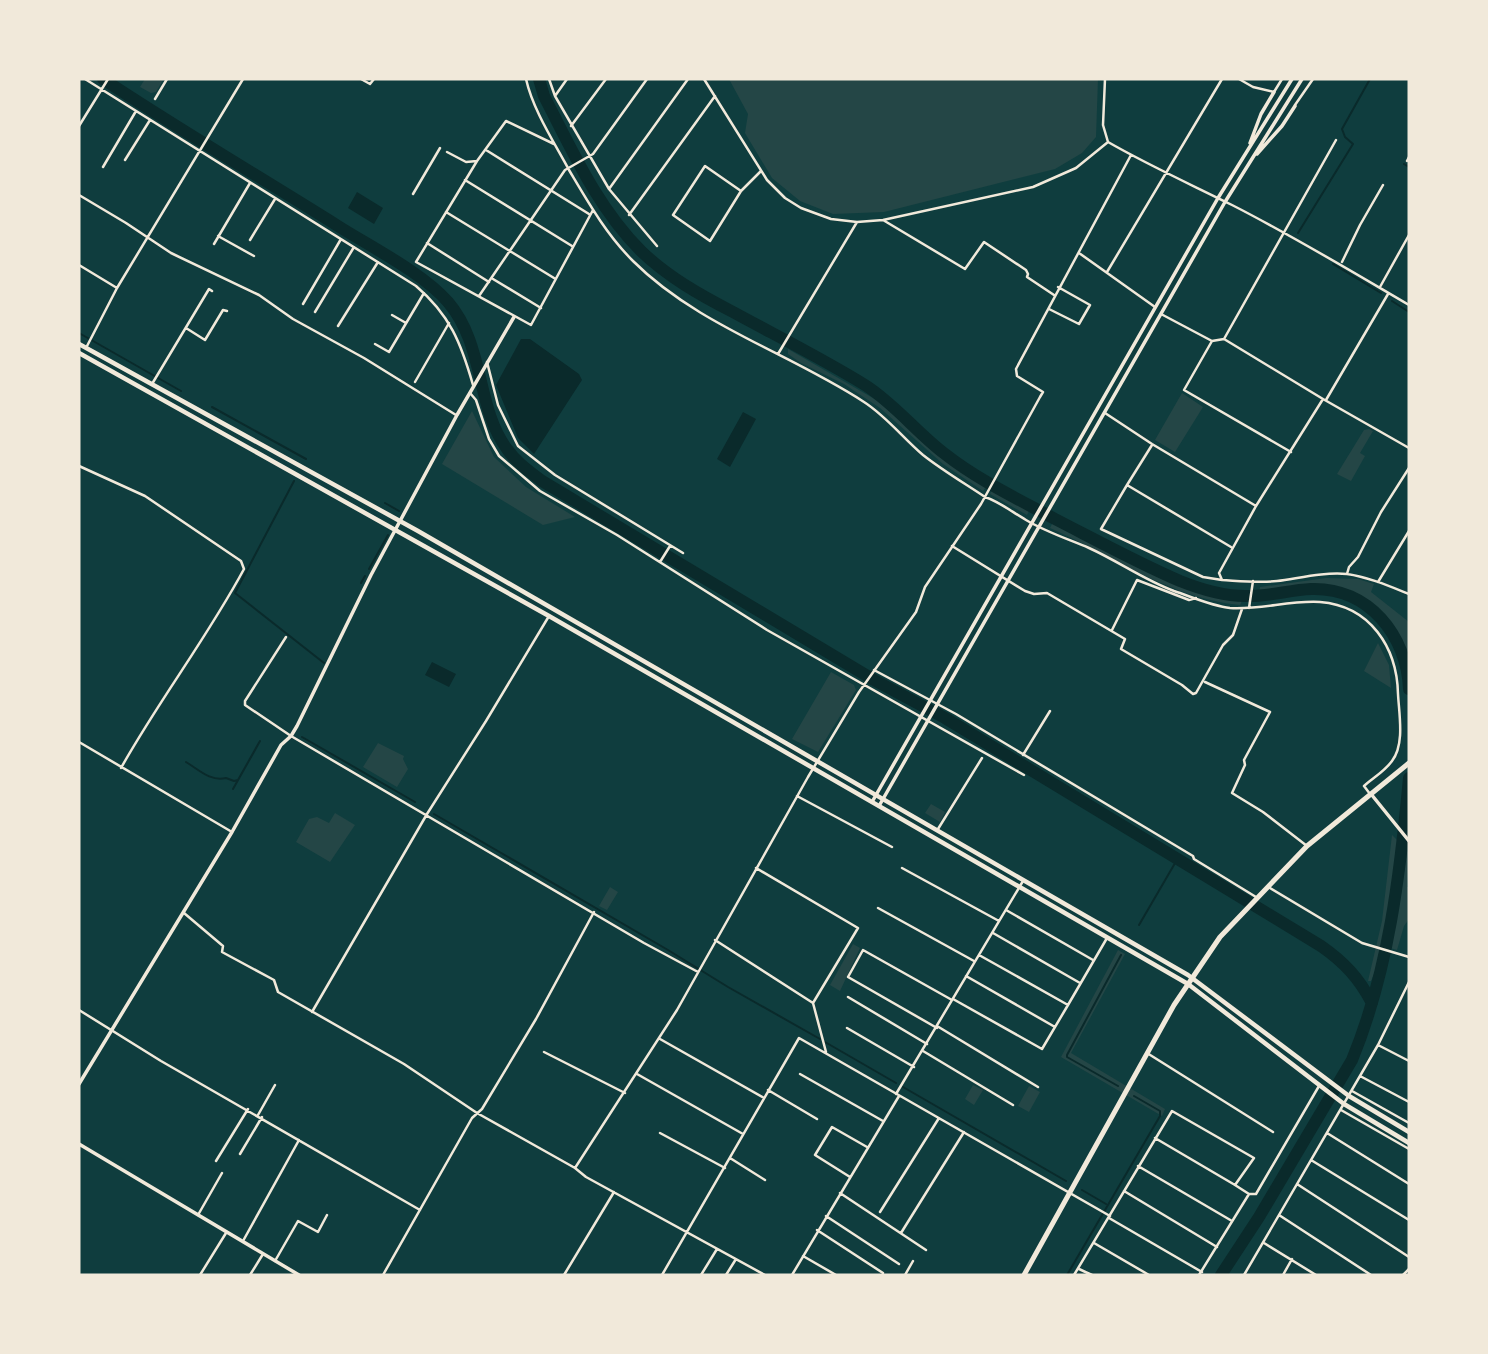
<svg xmlns="http://www.w3.org/2000/svg" width="1488" height="1354" viewBox="0 0 1488 1354" font-family="Overpass,sans-serif">
<style>
.green{fill:#244646}
.water{fill:#0a2a2b}
.lines{fill:none;stroke-linecap:round;stroke-linejoin:round}
.stream{stroke:#0a2a2b;stroke-width:2}
.river{stroke:#0a2a2b;stroke-width:12}
.minor{stroke:#f1e9da;stroke-width:2.5}
.tertiary{stroke:#f1e9da;stroke-width:3.5}
.secondary{stroke:#f1e9da;stroke-width:4.5}
.trunk{stroke:#f1e9da;stroke-width:5}
</style>
<rect width="100%" height="100%" fill="#0f3d3e"/>
<path class="green" d="M145,79H160L163,80L156,92L151,93L140,87Z
M729,79H1098L1096,137L1082,153L1055,169L884,212L833,214L800,201L772,178L745,133L748,114Z
M788,349L878,401L944,460L987,485L983,491L943,464L880,408L844,384L801,363L788,354Z
M1182,393L1203,407L1175,452L1155,440Z
M472,411L494,457L526,487L575,517L543,525L442,464Z
M1369,429L1373,431L1360,453L1365,456L1351,481L1337,474L1364,430Z
M992,489L1029,511L1027,515L990,494Z
M1053,522L1119,557L1197,592L1243,599L1240,605C1172,599 1111,555 1050,528Z
M1326,578L1358,579L1374,584L1371,592L1409,622V666C1401,632 1379,603 1345,590C1333,586 1315,587 1302,587C1287,588 1274,593 1259,592L1260,587Z
M1378,643L1389,665L1391,688L1364,671Z
M831,672L854,685L856,690L818,752L792,739Z
M378,743L404,756L403,759L408,769L397,787L363,767Z
M931,804L945,812L940,822L925,813Z
M335,813L355,825L330,862L296,842L309,819L317,817L329,823Z
M1392,835L1400,843C1398,885 1389,944 1371,981H1368L1382,921Z
M1407,851L1409,853L1407,887H1409V919L1404,926L1397,950L1390,948L1400,901Z
M610,887L618,892L607,910L599,906Z
M853,944L860,948L840,991L830,985Z
M1118,950L1125,954L1071,1053L1165,1109L1162,1116L1061,1057Z
M973,1085L983,1090L974,1105L965,1099Z
M1029,1086L1040,1092L1029,1112L1018,1106Z"/>
<path class="water" d="M357,192L383,208L374,224L348,208Z
M521,339H530L579,374L582,380L534,454L518,438L496,385Z
M743,412L756,419L730,467L717,459Z
M432,662L456,674L449,687L425,675Z"/>
<g class="lines">
<path class="stream" d="M1404,164L1409,167
M1298,233L1353,144L1345,137L1342,129L1370,79
M1333,264L1381,293
M1392,301L1409,312
M79,333L181,391
M476,374L478,369
M212,407L306,459
M294,481L235,593L324,663
M385,503L399,511
M369,569L388,535
M361,583L365,576
M302,737L415,802
M186,762C199,770 211,782 226,778L234,781L238,780L260,741L233,789
M434,814L668,950L728,987L820,1039
M1139,925L1178,858
M825,1042L896,1083
M1118,1086L1067,1057V1055L1121,955
M903,1087L1066,1181
M1082,1190L1106,1204
M1067,1275L1160,1116V1111L1134,1096"/>
<path class="river" d="M103,79C180,130 260,177 338,226C371,247 423,273 448,302C485,345 476,408 507,449C516,462 529,471 542,481L874,680L945,718L1321,946C1344,962 1359,978 1372,1003
M539,79L544,96C572,150 597,207 641,251C668,277 700,295 733,312C777,336 823,359 865,385C895,404 917,433 945,454C978,480 1018,499 1055,519C1096,540 1138,563 1180,581C1200,589 1223,596 1245,596C1267,597 1289,590 1311,589C1369,587 1407,636 1409,689
M1221,1275L1259,1217L1352,1060C1389,970 1400,874 1409,778"/>
<path class="minor" d="M85,79L416,286C450,315 461,343 473,385
M361,79L370,84L374,79
M526,79C533,110 554,142 569,170C588,202 606,234 633,261C697,325 789,353 864,402C886,416 903,438 923,455C942,470 964,483 985,497C1000,502 1012,512 1026,520C1046,532 1068,539 1089,548C1118,561 1144,580 1174,591C1192,597 1212,606 1230,608C1261,610 1290,600 1320,602C1370,606 1397,647 1398,694C1399,714 1405,744 1392,761C1385,771 1373,778 1364,786L1370,794
M549,79L555,96L609,189L657,246
M704,79L767,180L785,198L801,208L831,219L857,222L883,220L1033,187L1076,168L1108,142
M1105,79L1103,125L1108,142C1148,165 1190,184 1232,205C1293,236 1351,271 1409,305
M1239,79L1253,87L1274,92L1282,79
M555,96L567,79
M155,99L167,79
M1295,105L1313,79
M79,126L108,79
M571,126L606,79
M1336,140L1224,339L1323,399L1409,448
M554,144L506,121L477,161L416,262L531,325L593,210
M486,150L589,214
M447,152L466,162L477,161
M125,160L150,120
M1407,161L1409,157
M103,167L136,111
M465,180L572,246
M609,189L688,79
M741,191L705,166L673,215L710,241L741,191L761,171
M413,194L440,148
M79,195L126,223L171,253L259,295L293,319L364,358L456,415
M446,212L554,278
M629,215L715,96
M883,220L965,269L984,242L1026,270L1028,274L1027,277L1054,295
M218,236L254,256
M250,240L275,199
M427,243L489,282
M214,244L250,183
M1079,253L1155,307
M1342,262L1360,225L1383,185
M79,265L117,288
M1107,272L1222,79
M493,279L541,308
M1380,287L1409,235
M479,296L565,170L593,154L647,79
M303,304L341,239
M1049,309L1079,324L1090,305L1058,287
M315,312L354,247
M1161,314L1212,341
M392,315L406,323
M338,326L378,262
M186,328L205,340L223,310L227,311
M1224,339L1212,341L1184,390L1291,452
M375,344L389,352L424,293
M86,348L117,288L243,79
M778,354L857,222
M487,362L498,405L518,446L555,475L683,553
M415,382L449,323
M152,384L209,289L212,291
M470,393L476,400L489,439L499,456L540,491L617,535L767,630L1024,775
M1323,399L1256,506L1219,573L1222,580C1240,581 1259,583 1277,581C1300,578 1323,572 1347,574C1368,577 1389,586 1409,594
M1326,400L1388,294
M1105,413L1152,444L1256,506
M1152,445L1127,485L1231,547
M79,466L145,496L241,561L244,569C207,638 159,700 121,768
M1127,485L1101,529L1203,577L1222,580
M952,546L1025,591L1034,594L1047,593L1125,639L1121,649L1182,685L1193,694L1196,693L1223,645L1233,635L1242,609
M660,562L670,546
M1347,574L1349,567L1358,557L1381,512L1409,468
M1378,582L1409,531
M1249,608L1253,581
M1112,630L1137,580L1189,600L1196,598
M286,637L245,701V705L291,736L644,943L698,972
M874,670L956,714L1193,856L1194,859L1256,897
M1205,682L1270,712L1244,760L1245,765L1232,793L1263,812L1307,846
M79,742L232,832
M1023,755L1050,711
M797,796L892,847
M938,829L982,758
M756,868L858,928L813,1003
M902,868L999,921
M1270,888L1362,943L1409,957
M878,908L974,961
M1006,910L1093,960
M184,913L223,946L222,952L274,980L278,992L404,1064L477,1113L575,1168L586,1177L765,1275
M993,933L1080,983
M715,940L813,1003L826,1052
M979,955L1068,1005L1107,938
M966,976L1055,1027
M848,997L927,1044
M953,999L1042,1049L1068,1005
M79,1010L161,1061L420,1210
M312,1012L427,814L486,721L549,616
M937,1026L1038,1087
M847,1028L914,1067
M937,1028L848,977L863,950L952,1000
M660,1039L764,1098
M1378,1045L1409,1061
M923,1051L1013,1105
M544,1052L625,1093
M1147,1053L1273,1132
M637,1074L743,1134
M800,1074L883,1121
M1360,1076L1409,1102
M768,1090L817,1119
M1352,1091L1409,1123
M896,1094L1023,881
M1341,1110L1409,1149
M258,1115L275,1085
M660,1133L725,1168
M1327,1133L1409,1184
M1155,1138L1235,1185
M240,1154L262,1117
M730,1158L765,1180
M1311,1160L1409,1220
M216,1161L248,1109
M1138,1166L1232,1221
M575,1168L677,1010L808,777L859,692L916,612L925,587L981,504L1040,397L1043,392L1017,376L1016,369L1131,155
M850,1177L815,1155L832,1127L867,1147
M1297,1184L1409,1257
M1124,1191L1217,1247
M840,1193L926,1250
M880,1212L939,1118
M198,1215L222,1173
M1279,1215L1371,1275
M826,1216L899,1264
M1109,1218L1202,1272
M817,1230L883,1273
M901,1233L964,1132
M243,1241L299,1140
M1094,1243L1149,1275
M1264,1243L1316,1275
M803,1256L836,1275
M275,1261L298,1221L318,1232L327,1215
M1079,1269L1092,1275
M200,1275L226,1233
M250,1275L263,1254
M383,1275L472,1118L482,1109L536,1019L594,912
M564,1275L614,1192
M662,1275L799,1038L1110,1216
M701,1275L717,1249
M726,1275L736,1259
M792,1275L899,1096
M905,1275L913,1261
M1074,1275L1172,1111L1254,1158L1235,1185L1249,1194
M1199,1275L1249,1194H1256L1319,1086
M1244,1275L1378,1045L1409,982
M1283,1275L1292,1259
M1403,1275L1409,1269"/>
<path class="tertiary" d="M1250,143L1261,114L1274,92
M1257,154L1282,126L1295,106
M1371,794L1409,841
M872,802L1218,198L1292,79
M879,806L1225,202L1302,79
M79,1084L232,832L281,745L291,736L297,726L371,575L457,415L514,317
M79,1144L299,1275"/>
<path class="secondary" d="M79,344L418,531L1188,975L1349,1096L1409,1132
M79,353L549,616L1188,984L1344,1104L1409,1143"/>
<path class="trunk" d="M1024,1275L1174,1005L1220,937L1307,846L1409,763"/>
</g>
<rect width="1488" height="1354" fill="none" stroke="#f1e9da" stroke-width="161"/>
</svg>
